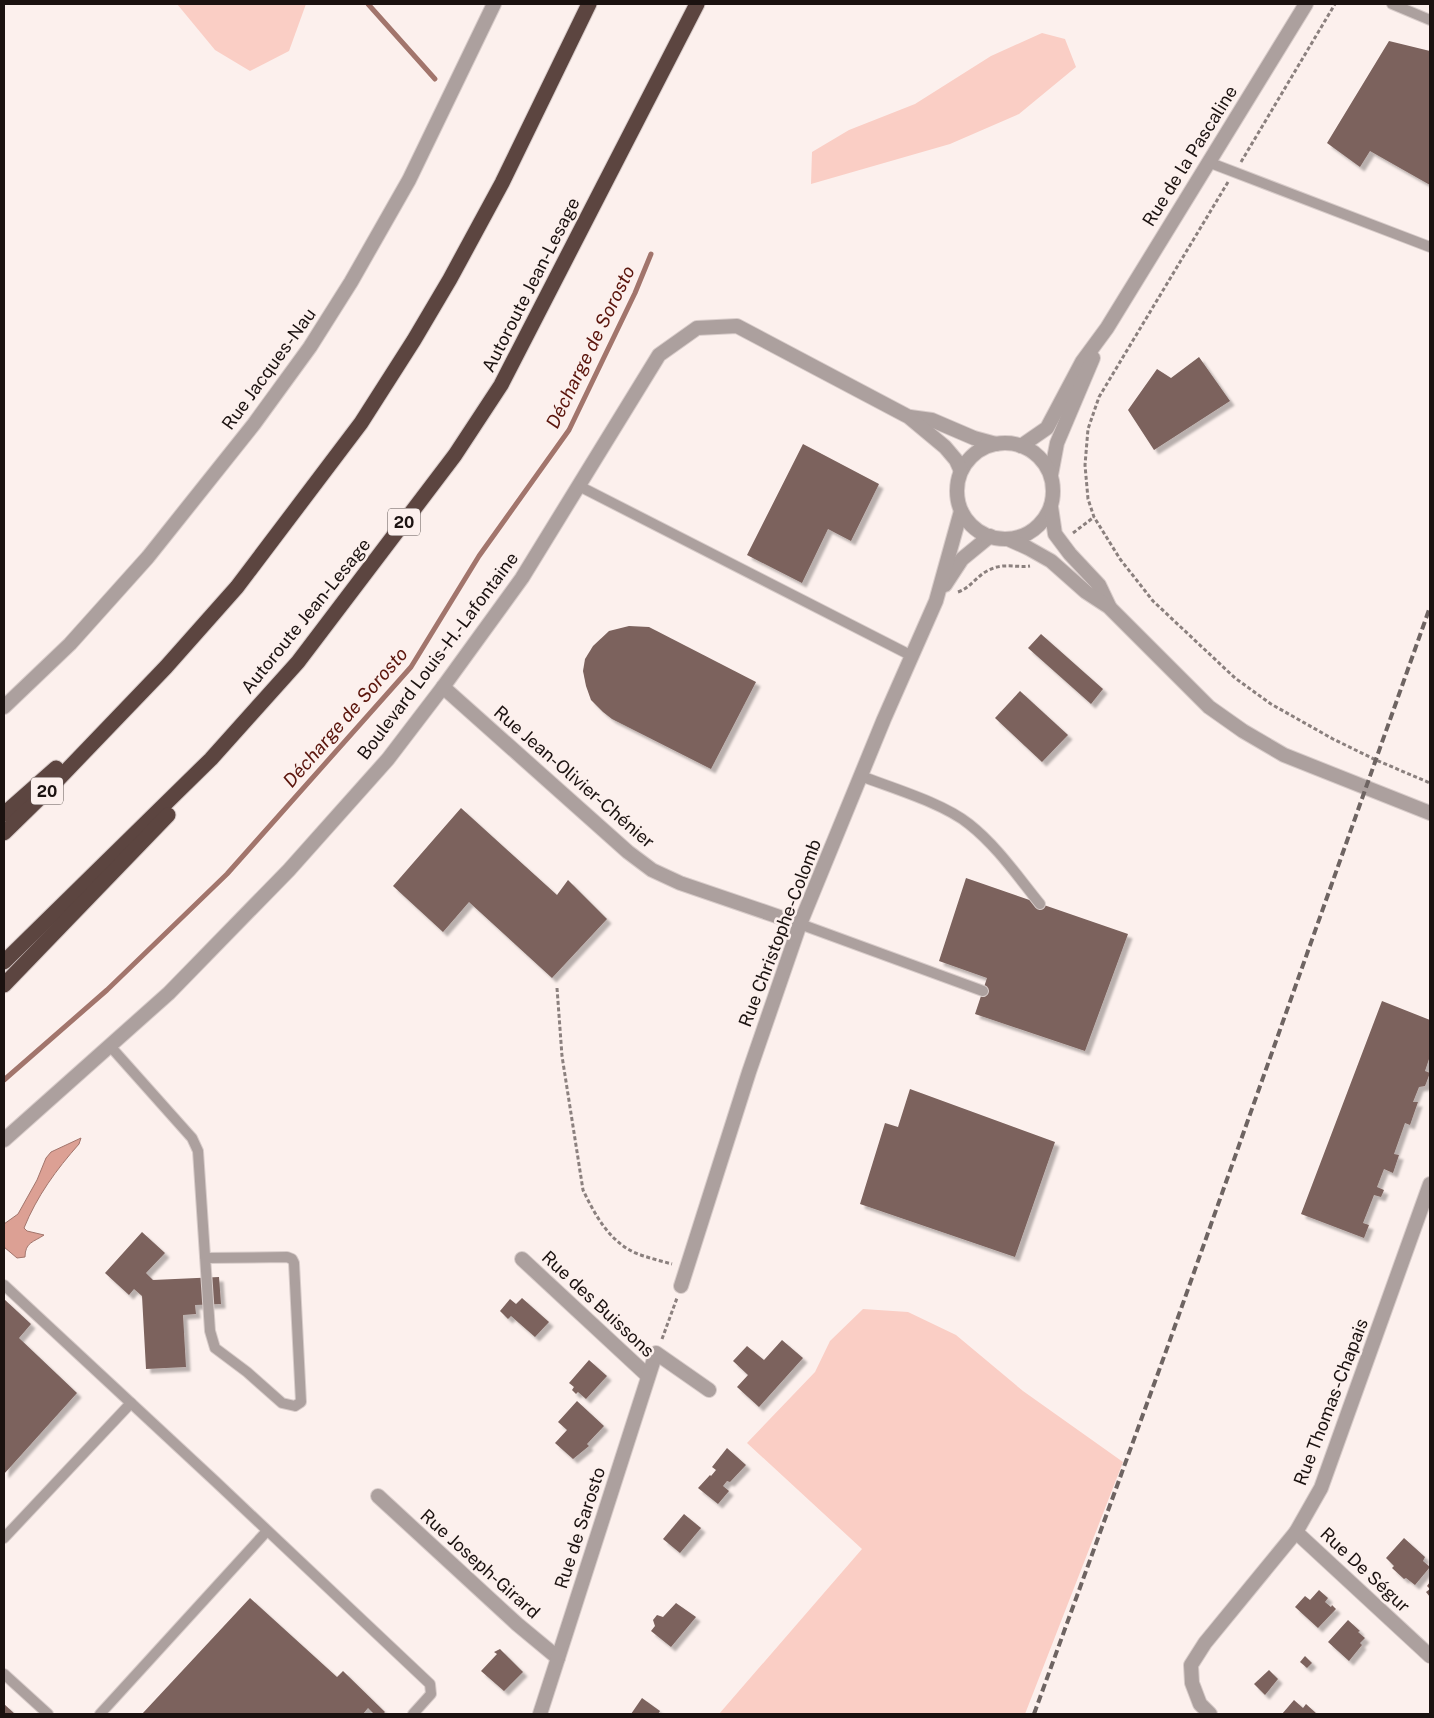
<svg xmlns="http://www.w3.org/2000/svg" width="1434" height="1718" font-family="'Public Sans',sans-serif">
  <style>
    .green { fill: #facec5 }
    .water { fill: #dca094; stroke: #a2756c }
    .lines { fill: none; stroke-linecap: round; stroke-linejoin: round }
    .stream { stroke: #a2756c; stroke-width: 5 }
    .building { fill: #7b625d; filter: url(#shadow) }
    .service-casing { stroke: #d8ccca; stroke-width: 12 }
    .minor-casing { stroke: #d8ccca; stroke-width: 16 }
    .tertiary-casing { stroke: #d8ccca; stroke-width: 16 }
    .motorway-casing { stroke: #d8ccca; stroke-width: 17 }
    .path { stroke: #8b807e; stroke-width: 3; stroke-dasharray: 4 2.5; stroke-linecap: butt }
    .service { stroke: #aca09e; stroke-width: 10 }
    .minor { stroke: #aca09e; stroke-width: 14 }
    .tertiary { stroke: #aca09e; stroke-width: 14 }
    .motorway { stroke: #5c4540; stroke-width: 15 }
    .rail { stroke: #6e6462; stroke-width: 4; stroke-dasharray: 8 4; stroke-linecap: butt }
    .labels { text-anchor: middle; stroke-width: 5; stroke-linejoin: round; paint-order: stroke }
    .shield { fill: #fcf0ed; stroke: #5e5552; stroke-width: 1 }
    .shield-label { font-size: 16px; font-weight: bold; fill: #1b1210 }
    .street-label { font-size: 18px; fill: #1b1210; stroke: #fcf0ed }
    .water-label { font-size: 19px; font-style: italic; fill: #5b150c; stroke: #fcf0ed }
  </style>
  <defs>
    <filter id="shadow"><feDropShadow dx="4.5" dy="4.5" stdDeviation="1" flood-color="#0004"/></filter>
  </defs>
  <rect width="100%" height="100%" fill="#fcf0ed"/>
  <g class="green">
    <polygon points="177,4 306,4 289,51 250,71 215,50"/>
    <polygon points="1042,33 1065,39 1076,67 1019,114 950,144 811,184 812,152 849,130 915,104 991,56"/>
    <polygon points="863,1309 908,1312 956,1335 1023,1391 1123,1462 1025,1714 719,1714 862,1549 747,1443 815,1372 830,1341"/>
  </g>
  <path class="water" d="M81 1138 79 1144C56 1170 37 1196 24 1228L27 1231 44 1235C34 1242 25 1242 25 1257L17 1258 4 1247V1224L18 1214 37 1180 46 1158 51 1152Z"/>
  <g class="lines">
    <g class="stream">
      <polyline points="368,4 435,79"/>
      <polyline points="4,1080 107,990 227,874 411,667 479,556 569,430 635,293 651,254"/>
    </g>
  </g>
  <g class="building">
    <polygon points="1389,41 1430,51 1430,185 1370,151 1360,167 1327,143"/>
    <polygon points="1199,357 1230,401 1154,450 1128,410 1157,369 1171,378"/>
    <polygon points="803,444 879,484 851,541 828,529 802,583 747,555"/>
    <polygon points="629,626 649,627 756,682 711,769 612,719 603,712 591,700 586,686 583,671 585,659 593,646 609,631"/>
    <polygon points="1041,634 1103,689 1091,704 1028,648"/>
    <polygon points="1020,691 1068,735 1042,762 995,718"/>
    <polygon points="461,808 557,895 568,880 607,919 552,978 469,902 443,932 393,886"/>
    <polygon points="966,878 1128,934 1085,1051 975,1014 987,978 939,961"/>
    <polygon points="1382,1001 1430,1020 1430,1056 1425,1071 1430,1073 1425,1086 1419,1087 1413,1102 1418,1102 1410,1125 1405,1123 1394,1154 1399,1155 1393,1173 1384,1169 1377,1187 1384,1190 1381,1197 1374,1195 1363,1223 1369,1225 1364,1238 1301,1214"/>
    <polygon points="910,1089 1055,1142 1015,1257 860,1204 885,1123 898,1127"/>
    <polygon points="142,1232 165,1253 146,1273 153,1280 219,1277 221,1304 195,1305 196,1314 183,1315 186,1367 146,1369 142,1296 134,1289 129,1295 105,1273"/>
    <polygon points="522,1298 549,1322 535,1337 511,1316 508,1319 500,1311 510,1299 516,1304"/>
    <polygon points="4,1299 31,1324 19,1338 77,1393 4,1474"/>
    <polygon points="782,1340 803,1358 759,1407 737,1387 748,1375 733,1361 747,1346 764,1360"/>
    <polygon points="589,1360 607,1376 586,1399 578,1392 576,1394 572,1390 574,1387 569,1383"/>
    <polygon points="577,1401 604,1426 587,1444 589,1446 573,1459 555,1443 567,1430 558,1422"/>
    <polygon points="727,1448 746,1465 730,1482 727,1481 723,1486 729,1491 718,1504 698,1488 710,1475 711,1476 716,1470 712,1467"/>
    <polygon points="684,1514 701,1528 680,1553 663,1539"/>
    <polygon points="1404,1538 1425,1557 1423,1561 1430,1567 1415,1585 1406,1578 1404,1579 1392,1568 1394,1566 1386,1558"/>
    <polygon points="1430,1582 1430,1597 1426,1592 1430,1589 1427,1586"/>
    <polygon points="1319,1590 1328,1598 1325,1602 1331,1607 1332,1605 1336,1609 1318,1628 1295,1607 1305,1596 1310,1600"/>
    <polygon points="250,1598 337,1677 343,1671 385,1712 383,1714 374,1714 368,1708 363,1714 142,1714"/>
    <polygon points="676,1603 696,1617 671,1647 651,1631 655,1626 653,1620 657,1615 663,1617"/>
    <polygon points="1348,1620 1360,1631 1358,1632 1365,1638 1360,1643 1362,1645 1349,1661 1328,1642"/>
    <polygon points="500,1649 523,1672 504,1691 481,1671 497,1654 494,1652"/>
    <polygon points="1305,1656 1312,1663 1307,1668 1300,1662"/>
    <polygon points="1269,1670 1278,1679 1265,1695 1254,1684"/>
    <polygon points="642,1698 660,1711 658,1714 631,1714"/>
    <polygon points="1294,1700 1303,1708 1306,1704 1317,1714 1282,1714"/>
    <polygon points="4,1704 15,1714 4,1714"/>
  </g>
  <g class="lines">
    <defs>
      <g id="service">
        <polyline points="1392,4 1430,20"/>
        <polyline points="1208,162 1430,247"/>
        <polyline points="579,486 912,656"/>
        <path d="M861 776C892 788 943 803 969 824 997 846 1018 877 1040 904"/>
        <polyline points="800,924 983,991"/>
        <polyline points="110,1046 192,1138 198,1151 210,1331 215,1348 247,1372 282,1403 295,1406 301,1402 294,1263 292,1259 287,1257 205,1258"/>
        <polyline points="4,1285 216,1482 430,1684 431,1694 413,1714"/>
        <polyline points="4,1538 131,1403"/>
        <polyline points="4,1674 48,1714"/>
        <polyline points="100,1714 267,1531"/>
      </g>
      <g id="minor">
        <polyline points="1021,446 1047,428 1082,362 1107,328 1306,4"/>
        <polyline points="1051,475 1057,443 1093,358"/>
        <polyline points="945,585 962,559 990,536"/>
        <polyline points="443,687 628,852 652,870 680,883 800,924"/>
        <polyline points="4,707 70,644 148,557 254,424 310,347 351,282 409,180 494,4"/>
        <polyline points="522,1259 648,1376"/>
        <polyline points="681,1286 749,1072 800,924 884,719 936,601 961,511"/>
        <polyline points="378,1496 517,1624 558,1658"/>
        <polyline points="1296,1532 1430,1656"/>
        <polyline points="540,1714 656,1353 709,1390"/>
        <polyline points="1210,1714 1200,1704 1192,1683 1191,1665 1205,1643 1296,1532 1321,1488 1430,1184"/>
      </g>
      <g id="tertiary">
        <polyline points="910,417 932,420 974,438 996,444"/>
        <circle cx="1005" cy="491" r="48"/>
        <polyline points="1051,507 1055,534 1070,554 1099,585 1109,606"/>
        <polyline points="1008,539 1028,548 1051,561 1086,592 1109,607 1209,707 1243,731 1284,755 1430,813"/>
        <polyline points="4,1140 169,993 289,870 388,759 443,687 522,578 659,355 697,328 737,326 909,417 945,447 956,460 961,471"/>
      </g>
      <g id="motorway">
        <polyline points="4,814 56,768"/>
        <polyline points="4,833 46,792 166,667 237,587 361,423 414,340 450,279 502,183 589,4"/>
        <polyline points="4,962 211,759 298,662 455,455 501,385 697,4"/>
        <polyline points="4,985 168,815"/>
      </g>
    </defs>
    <use href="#service" class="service-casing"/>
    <use href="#minor" class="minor-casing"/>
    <use href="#tertiary" class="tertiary-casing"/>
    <use href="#motorway" class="motorway-casing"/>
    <g class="path">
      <polyline points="1241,162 1335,4"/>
      <polyline points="1228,182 1099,397 1088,429 1085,465 1088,499 1094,517 1120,559 1153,601 1235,678 1271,704 1333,739 1376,760 1430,783"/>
      <polyline points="1073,533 1094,517"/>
      <path d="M958 592C970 588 976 577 987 571 1003 562 1015 568 1030 566"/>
      <path d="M557 988 562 1056 583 1190C595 1215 610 1243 638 1254 649 1258 661 1261 672 1264"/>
      <polyline points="662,1339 677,1298"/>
    </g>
    <use href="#service" class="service"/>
    <use href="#minor" class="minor"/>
    <use href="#tertiary" class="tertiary"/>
    <use href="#motorway" class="motorway"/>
    <polyline class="rail" points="1034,1714 1165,1354 1430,607"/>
  </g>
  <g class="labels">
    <g class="shield">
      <rect x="388" y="508.5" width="32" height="27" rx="4"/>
      <rect x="31" y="777.5" width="32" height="27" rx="4"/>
    </g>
    <g class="shield-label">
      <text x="404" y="528">20</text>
      <text x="47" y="797">20</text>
    </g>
    <g class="street-label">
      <text transform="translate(1190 156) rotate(-58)" y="6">Rue de la Pascaline</text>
      <text transform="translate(531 285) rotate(-63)" y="6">Autoroute Jean-Lesage</text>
      <text transform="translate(269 369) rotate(-54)" y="6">Rue Jacques-Nau</text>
      <text transform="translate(306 616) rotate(-51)" y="6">Autoroute Jean-Lesage</text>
      <text transform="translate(438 656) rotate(-53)" y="6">Boulevard Louis-H.-Lafontaine</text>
      <text transform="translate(574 777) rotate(41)" y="6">Rue Jean-Olivier-Chénier</text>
      <text transform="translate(780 933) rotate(-69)" y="6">Rue Christophe-Colomb</text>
      <text transform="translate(598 1304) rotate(43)" y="6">Rue des Buissons</text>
      <text transform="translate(1331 1402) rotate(-69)" y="6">Rue Thomas-Chapais</text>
      <text transform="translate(580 1528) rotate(-72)" y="6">Rue de Sarosto</text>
      <text transform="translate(480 1564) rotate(42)" y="6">Rue Joseph-Girard</text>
      <text transform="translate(1365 1570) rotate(43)" y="6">Rue De Ségur</text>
    </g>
    <g class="water-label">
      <text transform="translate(590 347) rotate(-64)" y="7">Décharge de Sorosto</text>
      <text transform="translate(345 717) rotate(-49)" y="7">Décharge de Sorosto</text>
    </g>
  </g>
  <rect width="1434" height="1718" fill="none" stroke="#1b1210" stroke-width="10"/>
</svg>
